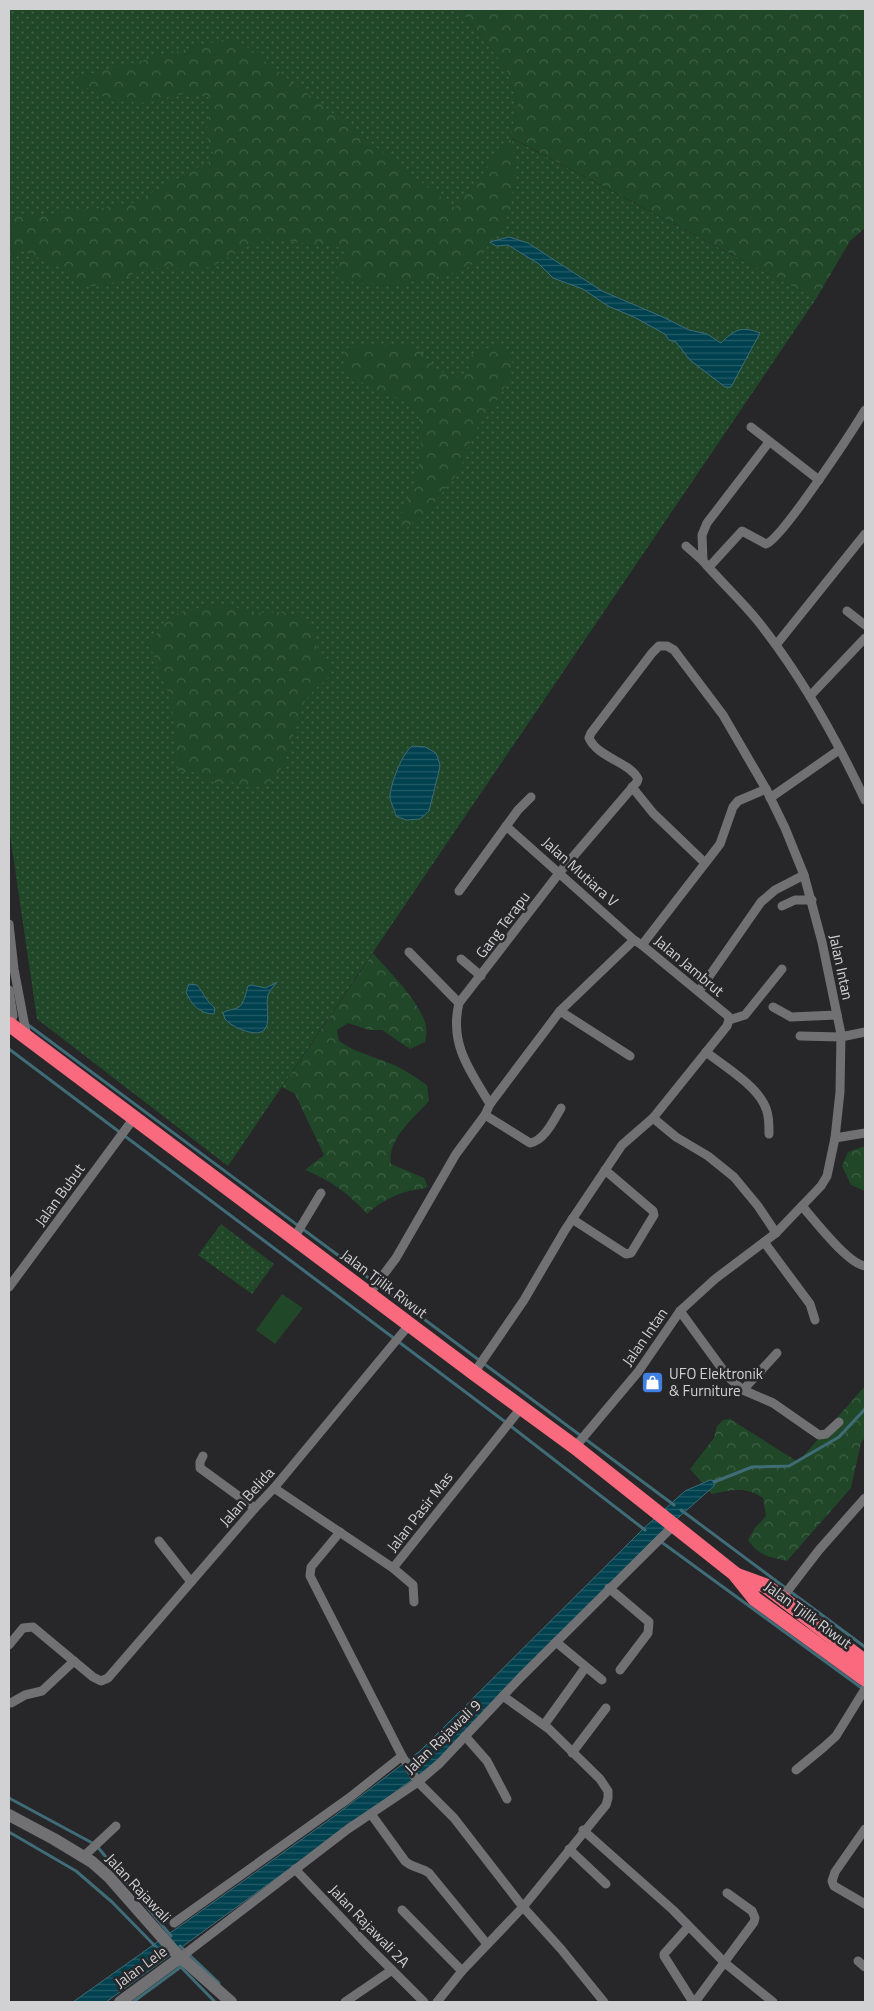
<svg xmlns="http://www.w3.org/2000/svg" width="874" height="2011" font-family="'Titillium Web',sans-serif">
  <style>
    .green { fill: url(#green-dots) }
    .forest { fill: url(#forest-crowns) }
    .pitch { fill: #204728 }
    .water { fill: url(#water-rules); stroke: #3f6c77 }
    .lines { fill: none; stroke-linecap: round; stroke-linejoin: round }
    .stream { stroke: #3f6c77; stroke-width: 3 }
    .street { stroke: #717174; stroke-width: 9 }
    .secondary { stroke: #717174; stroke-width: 12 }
    .highway { stroke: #fa6a7f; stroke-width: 15 }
    .labels { text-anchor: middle; stroke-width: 5; stroke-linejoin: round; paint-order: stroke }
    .street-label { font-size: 15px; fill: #d1d1d3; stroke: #272629 }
    .poi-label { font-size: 15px; fill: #d1d1d3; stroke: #272629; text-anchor: start }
  </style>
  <defs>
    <pattern id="green-dots" width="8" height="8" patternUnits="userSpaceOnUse" patternTransform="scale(1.25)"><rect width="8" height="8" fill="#204728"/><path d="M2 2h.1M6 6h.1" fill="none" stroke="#3f6046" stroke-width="1.8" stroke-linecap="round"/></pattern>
    <pattern id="forest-crowns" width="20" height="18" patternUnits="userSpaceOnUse" patternTransform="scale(1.25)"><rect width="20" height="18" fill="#204728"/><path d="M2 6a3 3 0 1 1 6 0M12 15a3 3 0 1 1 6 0" fill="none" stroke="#3f6046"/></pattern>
    <pattern id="water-rules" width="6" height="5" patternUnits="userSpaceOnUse" patternTransform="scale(1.25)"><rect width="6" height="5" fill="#00414f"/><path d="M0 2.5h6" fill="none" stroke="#245b67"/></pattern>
  </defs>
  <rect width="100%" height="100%" fill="#272629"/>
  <g class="green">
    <polygon points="9,9 459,9 506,68 518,105 511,138 816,299 228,1166 37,1019 9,828"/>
    <polygon points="221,1224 274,1264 252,1294 198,1255"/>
  </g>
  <g class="forest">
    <polygon points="459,9 865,9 865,228 850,241 816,299 512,138 515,173 511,207 504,225 476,262 462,271 402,284 359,283 336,277 338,263 351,249 263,238 211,267 191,270 164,267 137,272 112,283 87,287 59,267 22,251 9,256 9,218 129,205 215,158 206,135 212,98 187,93 142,103 110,100 70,79 234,37 455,208 511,138 518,105 506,68"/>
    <path d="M394 344 418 349 435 368 449 376 460 377 472 370 469 356 497 344 506 347 513 364 508 380 498 399 473 434 460 470 430 508 401 533C396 515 411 496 416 479 421 459 427 425 413 407 405 398 389 397 378 392 365 385 354 377 343 368L345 348Z"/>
    <path d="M226 604 254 613 279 612 298 615 314 628 316 645 326 658 331 675C323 683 309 693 304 703 291 728 289 794 246 787 240 786 233 782 227 780L219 785 193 772H178L171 697 160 676 150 645C174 604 185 612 226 604Z"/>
    <path d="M373 953C388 970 422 1004 426 1026 427 1031 426 1038 425 1042L410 1049 382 1030H369L348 1023 337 1030 339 1041C357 1053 370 1055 389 1063 403 1068 415 1077 427 1085L429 1101C414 1118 387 1139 391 1164L424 1178 428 1187C421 1190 416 1189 409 1191 393 1195 379 1203 367 1214 351 1195 328 1179 305 1170L324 1155 295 1094 282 1087Z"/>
    <polygon points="865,1146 865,1191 851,1185 842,1166 848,1152"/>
    <path d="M865 1386V1437L861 1443 851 1488 787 1561C769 1557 759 1556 748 1540L755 1528 766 1516 763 1498C745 1486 732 1490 712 1494L690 1469 714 1438 717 1426 723 1420 730 1419 798 1462Z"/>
  </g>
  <polygon class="pitch" points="282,1294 303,1308 275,1344 256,1330"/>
  <g class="water">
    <path d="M509 237 528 243 602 291 663 317 689 330 707 334 721 343C735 329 742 326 760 333L731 387H725L690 360 676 342 669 340 665 334 634 317 608 306 583 289 553 278 539 264 508 245 496 246 490 242Z"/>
    <path d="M413 746 425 747 436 753 440 765 439 771 429 811 420 819 406 820 396 816C395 810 390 802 390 797 390 785 403 750 413 746Z"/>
    <path d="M277 982C274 986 270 990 268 995 264 1010 277 1038 249 1032 241 1030 230 1025 225 1019L223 1013C228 1009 235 1010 239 1007 244 1004 246 992 248 986L251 985 266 988Z"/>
    <path d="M189 984 197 985C204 994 207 1002 215 1008L214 1014C200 1014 191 1004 186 992Z"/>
    <polygon points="710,1480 716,1481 714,1486 654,1539 435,1763 106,2002 73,2002 329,1820 420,1751 643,1529 685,1491"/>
  </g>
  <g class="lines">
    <g class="stream">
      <polyline points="27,1024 674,1505"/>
      <polyline points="9,1049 508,1424 645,1530"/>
      <polyline points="714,1482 752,1467 789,1466 839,1437 865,1409"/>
      <polyline points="681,1510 865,1647"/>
      <polyline points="660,1541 863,1689"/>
      <polyline points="9,1798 96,1845 171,1936"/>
      <polyline points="9,1832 76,1871 112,1902 156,1947"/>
      <polyline points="180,1946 219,1983"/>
      <polyline points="177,1963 215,2002"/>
      <polyline points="133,2002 182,1966"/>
    </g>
    <g class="street">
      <polyline points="751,427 819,480"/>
      <path d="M769 442 707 523 702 535 703 561C720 581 740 599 757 620 800 674 836 738 865 800"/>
      <polyline points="686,546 703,561"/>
      <path d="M709 567 742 531 766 544C781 540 853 430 865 410"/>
      <polyline points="847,611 865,625"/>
      <polyline points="776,645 865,534"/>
      <polyline points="810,696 865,638"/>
      <polyline points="632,787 653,813 705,863"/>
      <polyline points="770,798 839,750"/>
      <polyline points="506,826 634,940"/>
      <polyline points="459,891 518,810 531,797"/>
      <polyline points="782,906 795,900 812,900"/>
      <polyline points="9,924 14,969 27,1037"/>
      <polyline points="642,945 720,844 733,807 738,801 766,789"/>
      <polyline points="409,952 459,1003"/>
      <polyline points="461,959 481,976"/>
      <polyline points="9,990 13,1016 9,1024"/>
      <polyline points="699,991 761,902 775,890 804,875"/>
      <polyline points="773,1007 791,1017 837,1015"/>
      <polyline points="560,1011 630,1056"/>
      <polyline points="729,1020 745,1015 782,969"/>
      <polyline points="800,1036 841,1037 865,1032"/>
      <path d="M706 1052C724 1066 754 1084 764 1104 769 1113 769 1124 769 1134"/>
      <path d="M490 1104C470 1071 449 1044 459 1003L560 872 637 782 638 779C630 762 598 758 589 738L591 733 652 653 659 646H667L674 650 723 715 766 789 785 828 804 875 822 942 841 1034 840 1092 835 1138 827 1176 821 1186 776 1233 715 1279 680 1311 638 1372 575 1447"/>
      <path d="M485 1115 530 1143C544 1141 554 1120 561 1108"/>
      <polyline points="653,1118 676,1137 708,1156 734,1177 758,1206 776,1233"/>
      <polyline points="835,1138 865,1133"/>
      <path d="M802 1206C815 1221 848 1264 865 1266"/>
      <polyline points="572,1219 626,1254 631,1253 654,1215 653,1211 605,1170"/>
      <polyline points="294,1238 321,1193"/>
      <polyline points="764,1242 810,1304 815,1320"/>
      <polyline points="9,1287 134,1118"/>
      <polyline points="369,1294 396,1258 456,1154 485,1115 490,1104 560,1011 634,940 642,945 728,1016 729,1020 727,1026 653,1118 622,1145 565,1230 524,1300 474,1373"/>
      <polyline points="680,1311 728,1377 737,1385 743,1390 773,1403 819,1435 826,1434 839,1422"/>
      <polyline points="743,1390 777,1353"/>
      <polyline points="203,1456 200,1462 200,1468 255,1508"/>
      <polyline points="274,1488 393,1568 521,1408"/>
      <polyline points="340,1532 311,1567 310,1576 402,1756 418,1782 454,1818 523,1907 561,1949 604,2002"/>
      <polyline points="159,1541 191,1582"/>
      <polyline points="393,1568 413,1585 414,1602"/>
      <polyline points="609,1588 649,1622 648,1633 620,1670"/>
      <polyline points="782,1598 819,1550 865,1498"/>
      <polyline points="556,1642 602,1680"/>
      <polyline points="9,1645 23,1628 33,1627 93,1677 101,1681 108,1678 255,1508 274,1488 409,1325"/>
      <polyline points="11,1703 25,1695 42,1691 74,1661"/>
      <polyline points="544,1725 585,1668"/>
      <polyline points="465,1736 487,1761 507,1799"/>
      <polyline points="572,1753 606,1708"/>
      <polyline points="796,1770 824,1747 836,1736 865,1689"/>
      <path d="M371 1814 405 1861C412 1868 421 1867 429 1873L487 1944"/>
      <polyline points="865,1829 835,1872 832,1881 834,1886 865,1904"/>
      <polyline points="583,1830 673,1910 725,1963 773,2002"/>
      <polyline points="569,1849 606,1884"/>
      <polyline points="84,1856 116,1826"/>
      <polyline points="295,1869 366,1944 424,2002"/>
      <polyline points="402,1910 462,1971"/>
      <polyline points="174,1923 349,1798 402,1756"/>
      <polyline points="688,1927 664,1954 664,1956 693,2002"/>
      <polyline points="181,1957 348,1829 418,1782 440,1763 521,1677 674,1525"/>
      <polyline points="858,1961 865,1967"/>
      <polyline points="345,2002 392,1970"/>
      <polyline points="437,2002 462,1971 523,1907 606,1805 608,1798 608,1791 600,1779 549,1729 503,1696"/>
      <polyline points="695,2002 754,1922 755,1918 752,1911 727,1893"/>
    </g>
    <g class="secondary">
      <polyline points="9,1815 54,1839 92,1862 109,1877 175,1952 231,2002"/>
      <polyline points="120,2002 181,1957"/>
    </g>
    <g class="highway">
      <polyline points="9,1024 474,1373 575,1447 735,1574 755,1599 865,1679"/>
      <polyline points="736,1575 766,1586 865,1662"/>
    </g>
  </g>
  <defs>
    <symbol id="shop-square" viewBox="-11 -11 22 22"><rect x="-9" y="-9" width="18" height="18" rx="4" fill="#3f7fe0" stroke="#272629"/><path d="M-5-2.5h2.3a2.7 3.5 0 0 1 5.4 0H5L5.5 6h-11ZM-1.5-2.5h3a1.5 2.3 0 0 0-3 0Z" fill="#fff"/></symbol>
  </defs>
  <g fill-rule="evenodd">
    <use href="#shop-square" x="640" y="1370" width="25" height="25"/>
  </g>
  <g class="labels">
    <g class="street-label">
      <text transform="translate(580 872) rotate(42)" y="5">Jalan Mutiara V</text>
      <text transform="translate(503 925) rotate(-53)" y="5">Gang Terapu</text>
      <text transform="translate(689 966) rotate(40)" y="5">Jalan Jambrut</text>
      <text transform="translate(841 967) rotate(78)" y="5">Jalan Intan</text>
      <text transform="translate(60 1195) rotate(-54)" y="5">Jalan Bubut</text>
      <text transform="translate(384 1284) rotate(37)" y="5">Jalan Tjilik Riwut</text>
      <text transform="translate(645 1337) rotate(-55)" y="5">Jalan Intan</text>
      <text transform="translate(247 1497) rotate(-48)" y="5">Jalan Belida</text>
      <text transform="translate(420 1512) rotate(-52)" y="5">Jalan Pasir Mas</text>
      <text transform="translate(808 1615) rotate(36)" y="5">Jalan Tjilik Riwut</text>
      <text transform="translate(443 1737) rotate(-44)" y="5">Jalan Rajawali 9</text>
      <text transform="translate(138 1888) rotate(47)" y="5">Jalan Rajawali</text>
      <text transform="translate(369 1926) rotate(46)" y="5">Jalan Rajawali 2A</text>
      <text transform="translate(141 1967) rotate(-36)" y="5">Jalan Lele</text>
    </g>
    <g class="poi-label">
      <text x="669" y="1379">UFO Elektronik<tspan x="669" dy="17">&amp; Furniture</tspan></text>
    </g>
  </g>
  <rect width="874" height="2011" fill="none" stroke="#d1d1d3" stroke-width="20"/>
</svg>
